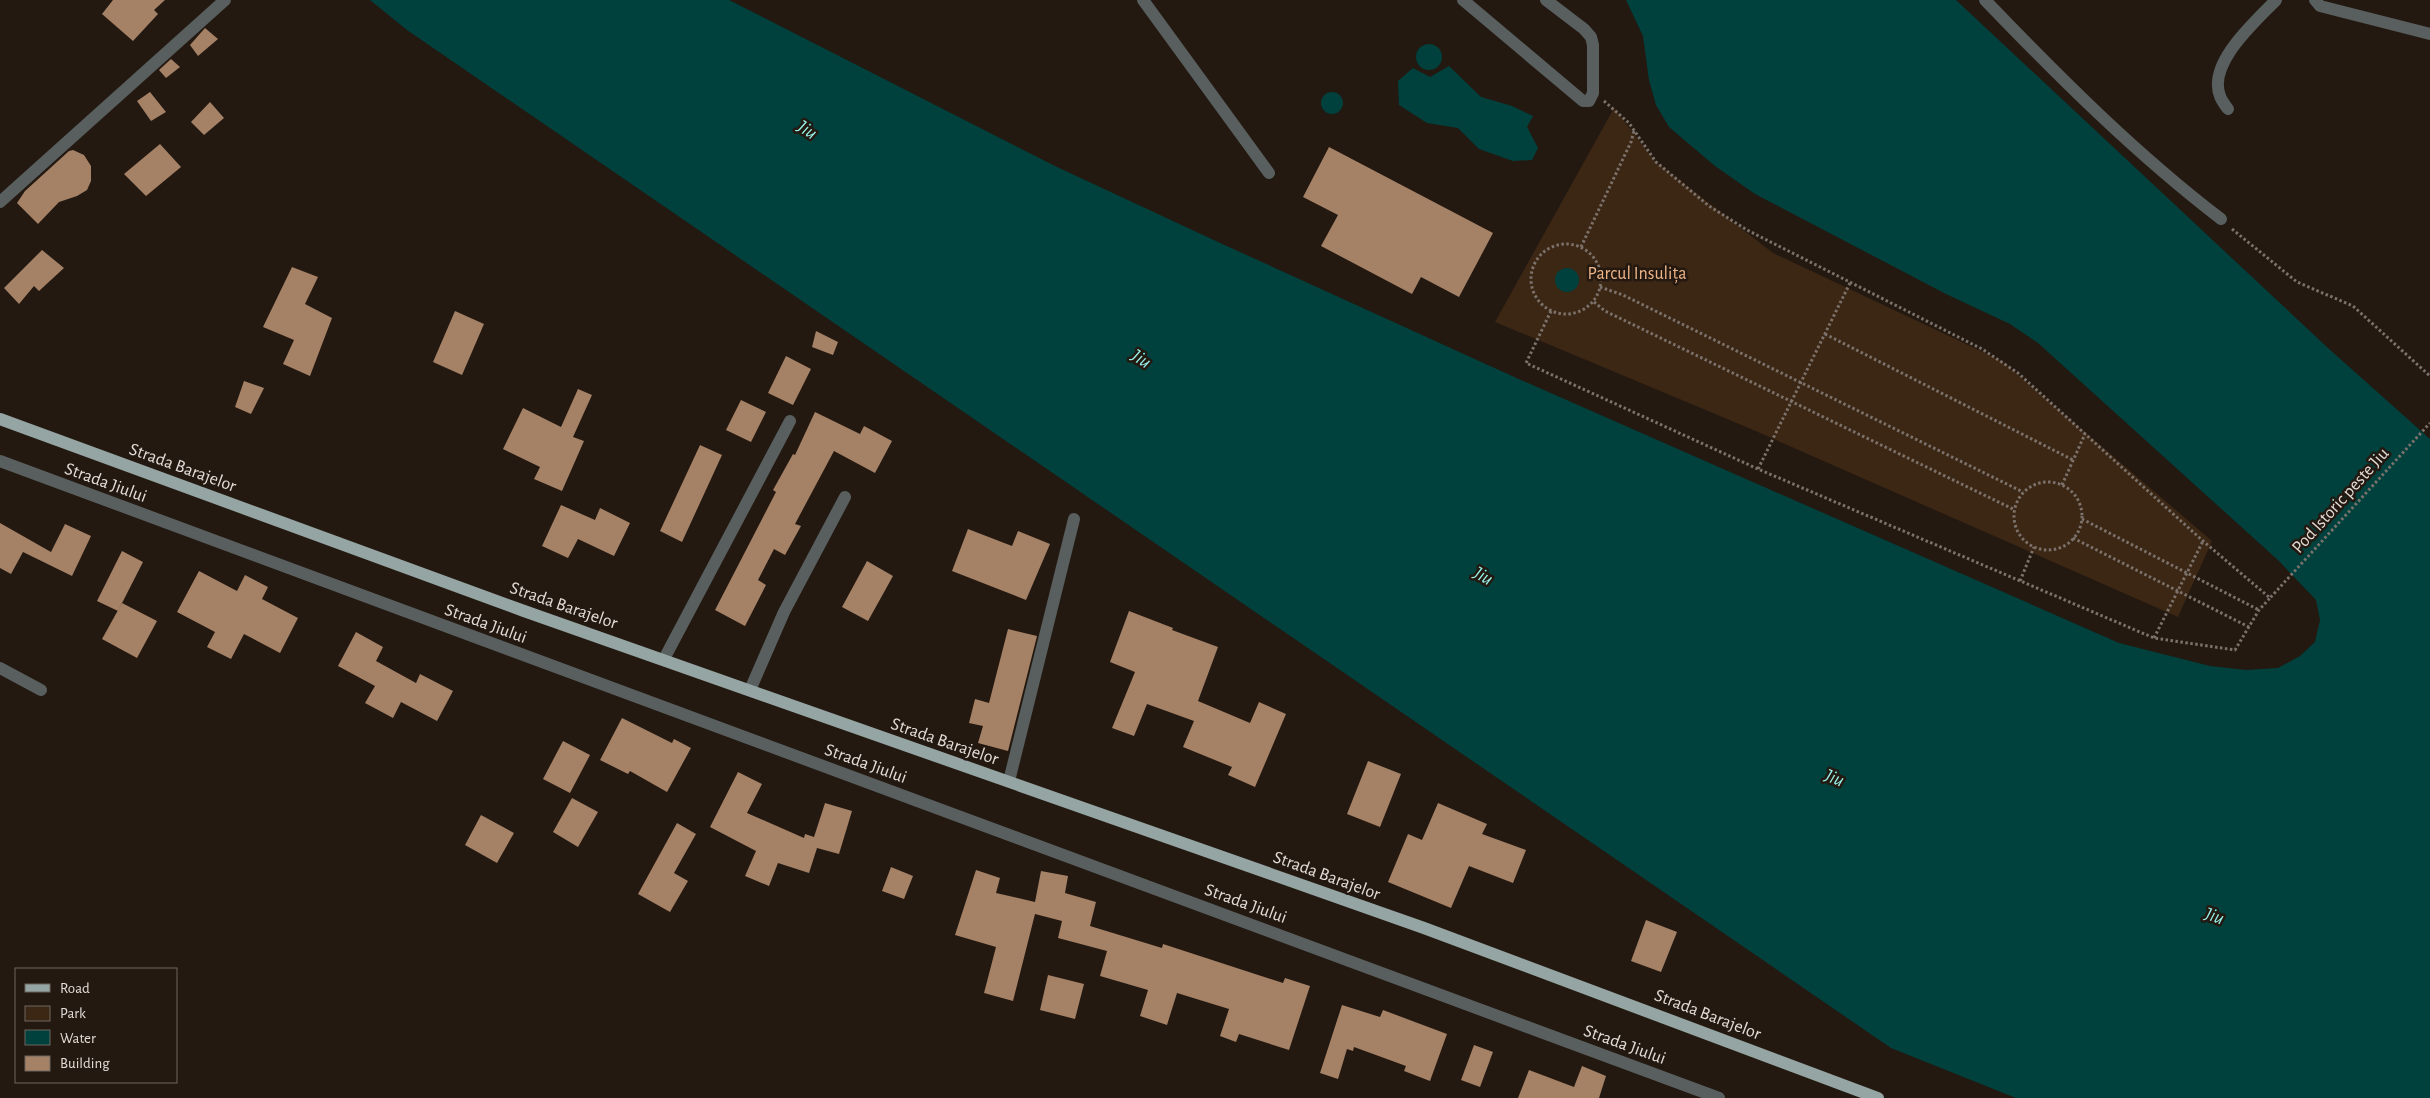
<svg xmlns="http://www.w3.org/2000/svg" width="2430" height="1098" font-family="'Alegreya Sans',sans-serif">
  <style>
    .green { fill: #3c2614 }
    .water { fill: #00413d }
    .building { fill: #a58166 }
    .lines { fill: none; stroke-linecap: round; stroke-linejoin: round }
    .path { stroke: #7b726b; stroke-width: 3; stroke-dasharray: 2.5 2.5; stroke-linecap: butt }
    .minor { stroke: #585f5e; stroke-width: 12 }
    .major { stroke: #95a5a3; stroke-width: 12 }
    .labels { text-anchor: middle; stroke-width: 5; stroke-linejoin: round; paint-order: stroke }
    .park-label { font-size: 18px; fill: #eeb488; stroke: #231911 }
    .street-label { font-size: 18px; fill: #e2dbd6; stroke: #231911 }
    .water-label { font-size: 19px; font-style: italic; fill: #97f3ea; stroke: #231911 }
  </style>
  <rect width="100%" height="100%" fill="#231911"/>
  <polygon class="green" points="1614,108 1656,162 1773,253 2002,361 2212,541 2178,617 1751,429 1495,322"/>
  <g class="water">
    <polygon points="370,0 729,0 1057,167 1218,242 1512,376 2119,643 2210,666 2246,670 2278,668 2300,656 2315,642 2320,620 2316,600 2279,561 2038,343 2010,324 1946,294 1755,194 1715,166 1669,127 1656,105 1649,80 1643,36 1626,0 1956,0 2328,348 2430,439 2430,1098 2016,1098 1891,1048 407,30"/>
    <circle cx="1429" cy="57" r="13"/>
    <polygon points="1449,66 1481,97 1512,106 1533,116 1527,127 1538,148 1532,160 1513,161 1479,149 1458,128 1427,123 1399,105 1398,81 1413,68 1430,77"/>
    <circle cx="1332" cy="103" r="11"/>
    <circle cx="1567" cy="280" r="12"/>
  </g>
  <g class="building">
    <polygon points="113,0 165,0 154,10 158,14 133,41 102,14"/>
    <polygon points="205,28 218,39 198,56 190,45"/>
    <polygon points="171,59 180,67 166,78 159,70"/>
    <polygon points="150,92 166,112 151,121 137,101"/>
    <polygon points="210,102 224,118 204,135 191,122"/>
    <polygon points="160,144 181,167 146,196 124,174"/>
    <polygon points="1329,147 1493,233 1459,297 1421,277 1412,294 1321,246 1338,215 1303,197"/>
    <polygon points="73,150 84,155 91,166 91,181 87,190 77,196 59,202 38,224 17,203 25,191 69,151"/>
    <polygon points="42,250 64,268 39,291 34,286 19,304 4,288"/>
    <polygon points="292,267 318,277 305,304 332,318 310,376 283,364 294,340 263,327"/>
    <polygon points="455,311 484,324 462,375 433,362"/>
    <polygon points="816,331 838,342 833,355 812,347"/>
    <polygon points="786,356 811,369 793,405 768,393"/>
    <polygon points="244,381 264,388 251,414 235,407"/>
    <polygon points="578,389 592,395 573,437 584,441 562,491 534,479 540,467 503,449 523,408 561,427"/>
    <polygon points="741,400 766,412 751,442 726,430"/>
    <polygon points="815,412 860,434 864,426 892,441 875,473 834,451 795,524 801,526 785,555 774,549 758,580 766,585 745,626 715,610 776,492 773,490 793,454 795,455"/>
    <polygon points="700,445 722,455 682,542 660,531"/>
    <polygon points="561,505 595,520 600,508 630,523 614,556 578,539 568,558 542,546"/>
    <polygon points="0,523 51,552 65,524 91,536 72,576 23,552 11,574 0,568"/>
    <polygon points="968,529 1012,546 1018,531 1050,544 1026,600 952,571"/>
    <polygon points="122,551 143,562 118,611 97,601"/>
    <polygon points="867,561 893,576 868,621 842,607"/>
    <polygon points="199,571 237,591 245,575 268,587 262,599 298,618 280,653 244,634 231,659 207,647 215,632 177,612"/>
    <polygon points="122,603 157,621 137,658 102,639"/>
    <polygon points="1129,611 1173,628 1172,630 1218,647 1198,701 1250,723 1259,702 1286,714 1255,787 1228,775 1232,767 1183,747 1194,721 1147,704 1134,736 1112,728 1135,672 1110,662"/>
    <polygon points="1008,629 1037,636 1008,751 978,743 983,726 969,723 975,699 989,703"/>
    <polygon points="356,632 383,647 376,661 416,683 420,674 453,691 437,721 401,702 393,718 365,703 375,686 338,666"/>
    <polygon points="622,718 672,743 674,739 691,748 667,792 630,771 628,774 600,760"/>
    <polygon points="563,741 590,755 570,793 543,779"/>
    <polygon points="1368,761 1401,774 1380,827 1347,814"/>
    <polygon points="738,772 762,784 747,813 804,838 805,834 814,837 825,803 852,811 839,854 817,848 809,873 778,863 769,886 745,876 756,851 710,827"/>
    <polygon points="572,798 598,812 578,847 553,832"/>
    <polygon points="1438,803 1487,824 1482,834 1526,850 1513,883 1469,866 1451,908 1388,882 1408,834 1422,840"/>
    <polygon points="481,815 514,833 497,863 465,845"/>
    <polygon points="677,823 696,834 674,873 688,881 670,912 638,894"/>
    <polygon points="891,867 913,876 904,899 882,891"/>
    <polygon points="976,870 1000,878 996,893 1035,902 1041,871 1068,876 1065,893 1096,902 1090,926 1162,948 1163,944 1283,983 1285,978 1310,986 1289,1050 1239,1034 1236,1042 1220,1036 1229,1009 1177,993 1167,1025 1140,1016 1148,990 1100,976 1107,951 1058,938 1062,921 1035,914 1013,1001 984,993 996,947 955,935"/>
    <polygon points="1646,920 1677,932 1661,972 1631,961"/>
    <polygon points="1048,975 1084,984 1075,1019 1040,1010"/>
    <polygon points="1342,1005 1380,1017 1383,1010 1447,1034 1430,1081 1404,1071 1406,1066 1354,1047 1353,1051 1347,1049 1338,1079 1320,1073"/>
    <polygon points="1474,1045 1493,1052 1480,1087 1461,1080"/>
    <polygon points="1582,1066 1606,1076 1599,1098 1518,1098 1529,1070 1574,1087"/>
  </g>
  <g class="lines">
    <g class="path">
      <polyline points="1604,101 1629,123 1656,162 1709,206 1747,230 1982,349 2018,373 2203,541 2270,598 2430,423"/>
      <polyline points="2232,229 2297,282 2353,306 2430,376"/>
      <circle cx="1566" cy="279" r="35"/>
      <polyline points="1581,247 1631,142 1634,131"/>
      <polyline points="1600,287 1623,295 2023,492"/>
      <polyline points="1594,302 1605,311 2015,510"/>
      <polyline points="1551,311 1526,363 1758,469 2154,638 2235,650 2259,610 2270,598"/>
      <polyline points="1825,334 2073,460"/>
      <polyline points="1758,469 1850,283"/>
      <circle cx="2048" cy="516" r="34"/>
      <polyline points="2062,485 2085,434"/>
      <polyline points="2082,519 2259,610"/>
      <polyline points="2073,538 2249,627"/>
      <polyline points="2020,581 2034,547"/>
      <polyline points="2154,638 2203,541"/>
    </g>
    <g class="minor">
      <polyline points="1143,0 1269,173"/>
      <polyline points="1463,0 1583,101 1589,101 1593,93 1593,45 1591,37 1584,29 1546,0"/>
      <path d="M1985 0C2059 77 2136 154 2221 219"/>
      <polyline points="2315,0 2320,6 2430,34"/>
      <path d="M2228 109C2225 105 2221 100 2220 96 2207 63 2256 21 2276 0"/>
      <polyline points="0,202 225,0"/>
      <polyline points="0,461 1719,1098"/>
      <polyline points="664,659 790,421"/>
      <polyline points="0,668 41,690"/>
      <polyline points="750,690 784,612 845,497"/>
      <polyline points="1009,781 1074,519"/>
    </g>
    <polyline class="major" points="0,419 524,611 1424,928 1878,1098"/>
  </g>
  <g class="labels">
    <g class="park-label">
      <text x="1637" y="279">Parcul Insulița</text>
    </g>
    <g class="street-label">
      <text transform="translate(183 467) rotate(20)" y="6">Strada Barajelor</text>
      <text transform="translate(106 482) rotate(20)" y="6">Strada Jiului</text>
      <text transform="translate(2340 500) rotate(-48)" y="6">Pod Istoric peste Jiu</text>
      <text transform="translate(564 605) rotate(19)" y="6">Strada Barajelor</text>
      <text transform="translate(486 623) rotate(20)" y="6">Strada Jiului</text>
      <text transform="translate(945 741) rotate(19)" y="6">Strada Barajelor</text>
      <text transform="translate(866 763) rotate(20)" y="6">Strada Jiului</text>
      <text transform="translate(1327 875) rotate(20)" y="6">Strada Barajelor</text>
      <text transform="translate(1246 903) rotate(20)" y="6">Strada Jiului</text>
      <text transform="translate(1708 1014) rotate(21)" y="6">Strada Barajelor</text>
      <text transform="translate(1625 1044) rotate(20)" y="6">Strada Jiului</text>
    </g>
    <g class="water-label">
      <text transform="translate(808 129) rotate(34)" y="7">Jiu</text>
      <text transform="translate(1142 358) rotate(34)" y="7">Jiu</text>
      <text transform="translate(1484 575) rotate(30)" y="7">Jiu</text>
      <text transform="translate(1835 777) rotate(23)" y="7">Jiu</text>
      <text transform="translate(2215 915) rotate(20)" y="7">Jiu</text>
    </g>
  </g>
  <rect x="15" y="968" width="162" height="115" fill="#231911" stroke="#6f6760"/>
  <rect x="25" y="984" width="25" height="8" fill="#95a5a3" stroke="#6f6760"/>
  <text x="60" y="993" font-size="15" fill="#e2dbd6">Road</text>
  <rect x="25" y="1006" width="25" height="15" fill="#3c2614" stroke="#6f6760"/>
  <text x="60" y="1018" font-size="15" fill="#e2dbd6">Park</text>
  <rect x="25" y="1030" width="25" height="15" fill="#00413d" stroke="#6f6760"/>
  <text x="60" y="1043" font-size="15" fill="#e2dbd6">Water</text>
  <rect x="25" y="1056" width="25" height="15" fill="#a58166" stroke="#6f6760"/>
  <text x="60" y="1068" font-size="15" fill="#e2dbd6">Building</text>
</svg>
